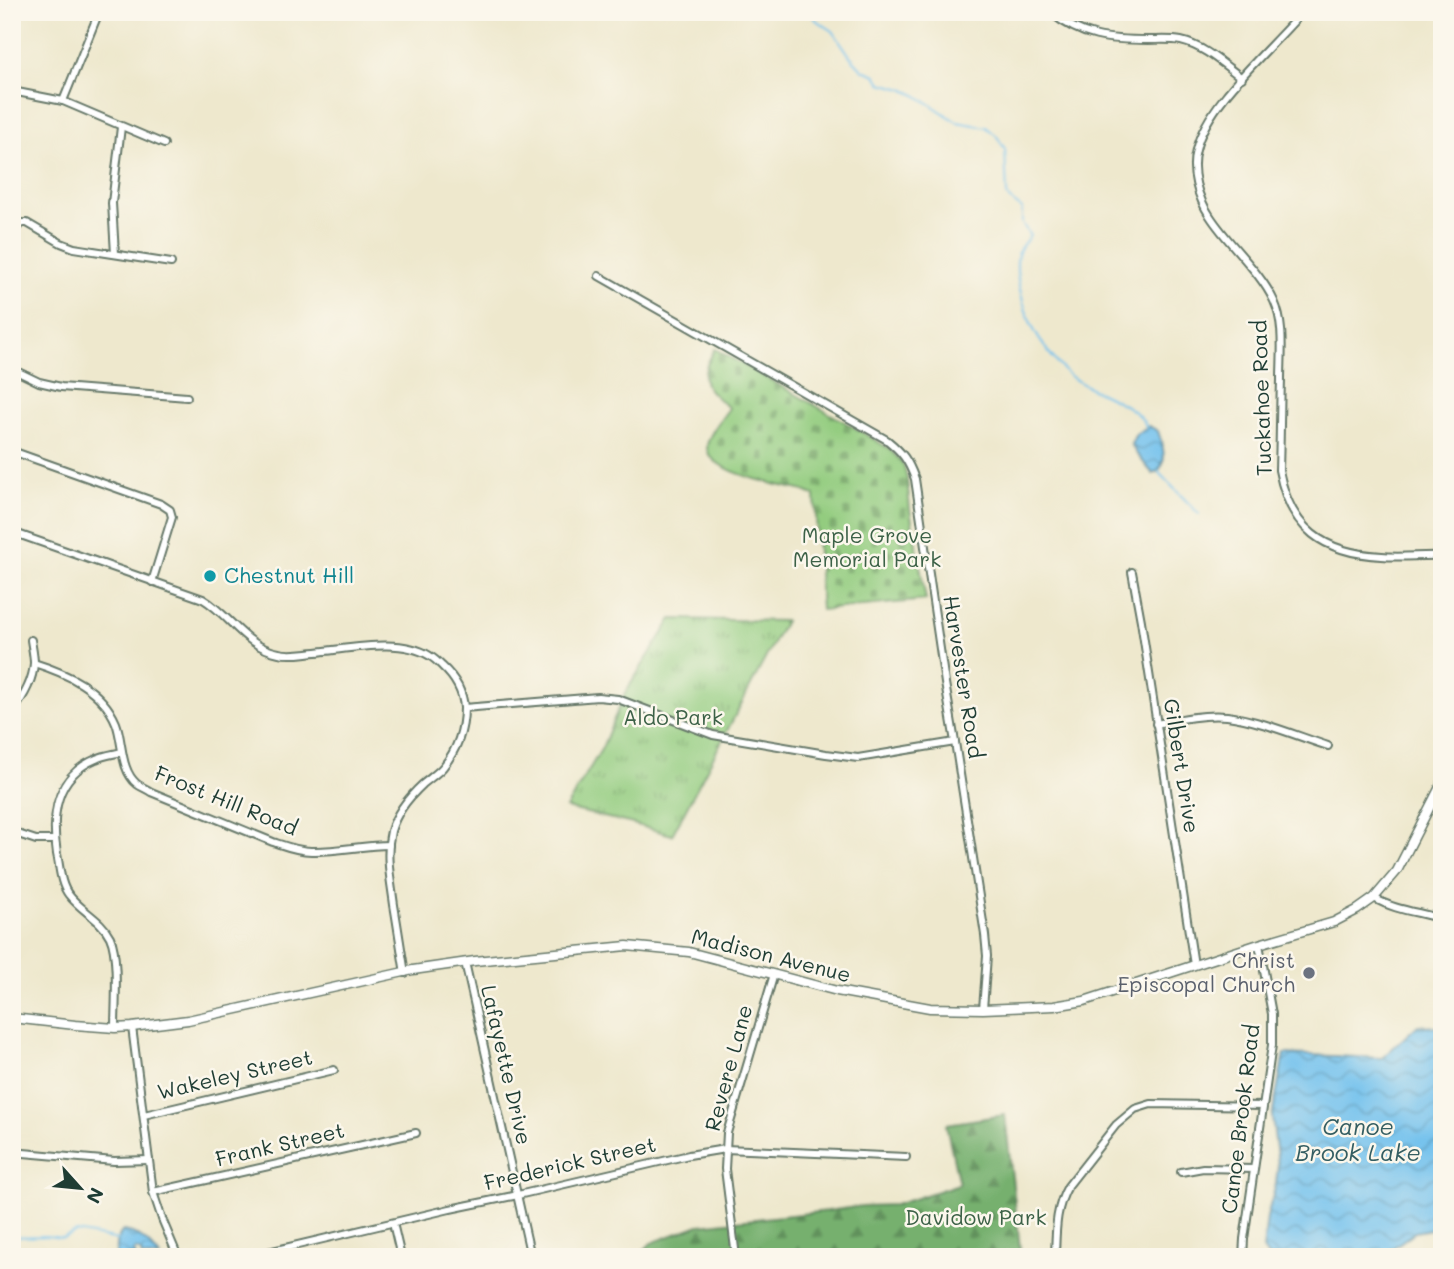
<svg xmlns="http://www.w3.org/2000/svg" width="1454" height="1269" font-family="Mali,sans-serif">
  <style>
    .forest { fill: url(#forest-firs); stroke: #4a7651; stroke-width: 2 }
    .cemetery { fill: url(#cemetery-stones); stroke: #59845a; stroke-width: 2 }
    .park { fill: url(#park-tufts); stroke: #59845a; stroke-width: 2 }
    .water { fill: url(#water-waves); stroke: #487f90; stroke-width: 2 }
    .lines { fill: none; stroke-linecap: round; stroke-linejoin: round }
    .stream { stroke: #72c1ed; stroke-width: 2 }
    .minor-casing { stroke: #67796a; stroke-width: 10 }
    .tertiary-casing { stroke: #67796a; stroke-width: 11 }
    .minor { stroke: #fff; stroke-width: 6 }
    .tertiary { stroke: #fff; stroke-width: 8 }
    .culture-dot { fill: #0f9aa8; stroke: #fbf7ec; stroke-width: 2.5 }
    .worship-dot { fill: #6b7280; stroke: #fbf7ec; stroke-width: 2.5 }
    .labels { text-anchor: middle; stroke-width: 5; stroke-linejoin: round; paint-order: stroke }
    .street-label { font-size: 21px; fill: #1f3d34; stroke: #fbf7ec }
    .park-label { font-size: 21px; fill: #3c6147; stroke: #fbf7ec }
    .culture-label { font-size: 21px; fill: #0d838f; stroke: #fbf7ec; text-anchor: start }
    .worship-label { font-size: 21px; fill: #5b616d; stroke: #fbf7ec; text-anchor: end }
    .water-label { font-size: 23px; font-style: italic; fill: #345e62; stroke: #fbf7ec }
  </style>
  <defs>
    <pattern id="forest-firs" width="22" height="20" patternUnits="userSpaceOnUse" patternTransform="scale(1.75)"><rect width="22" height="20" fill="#76b06e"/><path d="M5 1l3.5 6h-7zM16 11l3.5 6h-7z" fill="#60905b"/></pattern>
    <pattern id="cemetery-stones" width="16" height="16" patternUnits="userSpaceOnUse" patternTransform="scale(1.75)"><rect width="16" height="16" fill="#93cc7f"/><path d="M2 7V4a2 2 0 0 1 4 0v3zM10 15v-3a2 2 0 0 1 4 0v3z" fill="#77a769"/></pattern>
    <pattern id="park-tufts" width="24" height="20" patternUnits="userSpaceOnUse" patternTransform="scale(1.75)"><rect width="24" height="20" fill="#93cc7f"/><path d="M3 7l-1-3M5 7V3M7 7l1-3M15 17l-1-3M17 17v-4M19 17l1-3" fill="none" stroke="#77a769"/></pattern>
    <pattern id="water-waves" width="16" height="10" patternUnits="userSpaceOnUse" patternTransform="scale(1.75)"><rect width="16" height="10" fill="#72c1ed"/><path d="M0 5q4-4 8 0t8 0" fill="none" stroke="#5d9ec1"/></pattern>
  </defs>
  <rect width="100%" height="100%" fill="#fbf7ec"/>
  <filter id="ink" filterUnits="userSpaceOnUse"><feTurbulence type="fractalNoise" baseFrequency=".0143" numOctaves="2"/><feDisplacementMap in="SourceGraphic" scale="14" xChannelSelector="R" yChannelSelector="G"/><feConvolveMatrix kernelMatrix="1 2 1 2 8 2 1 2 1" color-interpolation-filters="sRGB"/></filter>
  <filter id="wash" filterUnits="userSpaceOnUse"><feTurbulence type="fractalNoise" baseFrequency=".00686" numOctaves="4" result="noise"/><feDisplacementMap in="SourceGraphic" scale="28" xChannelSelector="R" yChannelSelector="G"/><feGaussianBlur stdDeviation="1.57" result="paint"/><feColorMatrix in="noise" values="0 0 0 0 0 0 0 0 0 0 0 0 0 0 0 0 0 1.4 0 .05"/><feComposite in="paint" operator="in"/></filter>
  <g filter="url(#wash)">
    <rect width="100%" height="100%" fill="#eee8cd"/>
    <polygon class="forest" points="1005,1115 1021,1257 637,1257 651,1243 699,1225 828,1211 862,1206 895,1205 959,1184 946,1124"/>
    <path class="cemetery" d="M715 349 850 425 888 448 900 460 904 466 907 479 910 510 926 600 821 610 815 496 804 491C784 486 707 473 707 447 707 436 723 417 729 408 702 385 697 381 715 349Z"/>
    <polygon class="park" points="672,619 785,621 672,835 633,824 566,808 602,748 625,693"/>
    <g class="water">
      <path d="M1149 426 1158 431C1163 446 1170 466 1153 474L1136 453 1131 444 1136 434Z"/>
      <polygon points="1418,1025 1442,1028 1442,1227 1415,1232 1380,1257 1268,1257 1263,1250 1267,1217 1276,1184 1278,1164 1272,1117 1284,1054 1382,1058"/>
      <path d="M123 1231C139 1232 151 1245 160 1257H142L141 1252 136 1249 134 1251 136 1257H116C117 1248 116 1237 123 1231Z"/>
    </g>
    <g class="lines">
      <g class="stream">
        <path d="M809 12 816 20 833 31 850 56 863 70 876 75 881 83 903 89 918 96 957 122 986 127 996 135 1005 149 1007 195 1009 199 1022 209V223L1030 236C1027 240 1022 245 1020 249 1011 268 1024 309 1033 328 1039 341 1061 370 1073 378 1093 393 1139 404 1147 428"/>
        <polyline points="1159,471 1160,474 1199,514"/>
        <polyline points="12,1237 46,1236 63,1238 76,1232 118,1240"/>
      </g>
    </g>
  </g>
  <g filter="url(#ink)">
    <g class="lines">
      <defs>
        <g id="minor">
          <path d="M1050 12C1082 38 1109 40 1148 40 1159 40 1171 39 1181 41 1204 46 1223 64 1242 78"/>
          <path d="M1302 12C1270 50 1207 102 1196 150 1190 171 1198 198 1210 216 1228 244 1260 271 1274 301 1285 325 1281 354 1281 380 1280 410 1280 440 1279 470 1290 529 1323 553 1382 556 1401 558 1422 555 1442 556"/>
          <polyline points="12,91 63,101 164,144"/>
          <polyline points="63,101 99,12"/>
          <polyline points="12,229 23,223 27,223 61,243 74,248 171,263"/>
          <polyline points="115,254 112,203 121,127"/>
          <path d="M599 276 887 440C903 453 908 460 915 479L945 683 955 742 985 935 987 956 983 1009"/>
          <polyline points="12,369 39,382 61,387 187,397"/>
          <polyline points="12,451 161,504 170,510 172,517 152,582"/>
          <path d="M12 532 203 599C230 615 245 647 279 653 291 656 304 653 316 652 350 649 400 637 430 656 435 659 439 663 442 666 454 677 463 692 464 708 464 729 457 750 443 767 438 773 430 778 423 784 409 797 396 813 391 831 385 856 391 881 394 905 398 928 401 950 405 973"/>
          <polyline points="1132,572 1141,621 1194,965"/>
          <path d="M34 663C66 673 102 689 116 723 123 741 120 770 137 784 141 787 147 789 151 792L273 842C285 846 298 851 311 851 337 852 363 845 389 845"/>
          <polyline points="464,708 598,697 618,699 713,735 826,754 858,758 955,742"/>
          <path d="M12 712C23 698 33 682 34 663 34 656 32 647 31 640"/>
          <path d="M1156 724C1180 719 1203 714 1227 716 1259 720 1297 736 1328 746"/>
          <polyline points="12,832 36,840 55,840"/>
          <path d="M1374 898C1394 910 1419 912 1442 919"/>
          <polyline points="465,962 531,1257"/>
          <polyline points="132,1027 153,1192 162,1219 178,1257"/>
          <path d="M115 1028C115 1005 119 956 110 937 101 919 81 911 69 895 60 884 60 867 57 854 51 815 55 776 96 759 104 755 114 754 122 752"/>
          <polyline points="144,1115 334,1070"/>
          <polyline points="12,1152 114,1161 149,1160"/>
          <polyline points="1181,1172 1203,1168 1254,1169"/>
          <polyline points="153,1192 416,1133"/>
          <polyline points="393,1223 401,1257"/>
          <polyline points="247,1257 450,1209 518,1195 689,1155 725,1149 906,1157"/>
          <polyline points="736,1257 725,1169 727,1133 774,974"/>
          <path d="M1055 1257C1056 1231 1055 1209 1068 1186L1116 1125 1135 1109 1151 1104 1263 1106"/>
          <polyline points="1243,1257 1244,1239 1272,1045 1272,1014 1259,944"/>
        </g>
        <polyline id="tertiary" points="12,1018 75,1025 115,1028 132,1027 188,1020 413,970 475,961 627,946 689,952 837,991 930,1008 983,1009 1054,1006 1084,1001 1259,944 1334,922 1357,910 1374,898 1397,871 1442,783"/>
      </defs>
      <use href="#minor" class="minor-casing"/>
      <use href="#tertiary" class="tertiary-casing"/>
      <use href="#minor" class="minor"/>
      <use href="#tertiary" class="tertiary"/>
    </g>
  </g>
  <circle class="culture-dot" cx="210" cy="576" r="7"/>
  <circle class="worship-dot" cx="1309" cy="973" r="7"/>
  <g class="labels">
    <g class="street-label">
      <text transform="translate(1262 398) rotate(-92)" y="7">Tuckahoe Road</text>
      <text transform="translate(963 677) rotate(81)" y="7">Harvester Road</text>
      <text transform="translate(1181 766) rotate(81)" y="7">Gilbert Drive</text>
      <text transform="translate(226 801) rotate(22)" y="7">Frost Hill Road</text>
      <text transform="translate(771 956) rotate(14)" y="7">Madison Avenue</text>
      <text transform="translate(506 1065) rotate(77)" y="7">Lafayette Drive</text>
      <text transform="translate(729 1068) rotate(-75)" y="7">Revere Lane</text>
      <text transform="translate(235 1075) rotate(-13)" y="7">Wakeley Street</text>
      <text transform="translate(1241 1119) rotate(-83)" y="7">Canoe Brook Road</text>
      <text transform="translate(280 1145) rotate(-13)" y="7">Frank Street</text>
      <text transform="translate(570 1164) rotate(-13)" y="7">Frederick Street</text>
    </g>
    <g class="park-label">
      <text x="867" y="543">Maple Grove<tspan x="867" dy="24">Memorial Park</tspan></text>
      <text x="673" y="725">Aldo Park</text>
      <text x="976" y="1225">Davidow Park</text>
    </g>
    <g class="culture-label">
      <text x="224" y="583">Chestnut Hill</text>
    </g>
    <g class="worship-label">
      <text x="1295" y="968">Christ<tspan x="1295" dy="24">Episcopal Church</tspan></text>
    </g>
    <g class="water-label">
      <text x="1358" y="1135">Canoe<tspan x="1358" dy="26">Brook Lake</tspan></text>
    </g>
  </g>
  <rect width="1454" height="1269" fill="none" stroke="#fbf7ec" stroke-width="42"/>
  <g transform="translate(80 1188) rotate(117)" stroke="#fbf7ec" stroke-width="5" paint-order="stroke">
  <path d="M0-5L12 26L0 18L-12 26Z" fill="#1f3d34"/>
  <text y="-10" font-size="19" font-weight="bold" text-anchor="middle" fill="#1f3d34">N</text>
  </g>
</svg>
